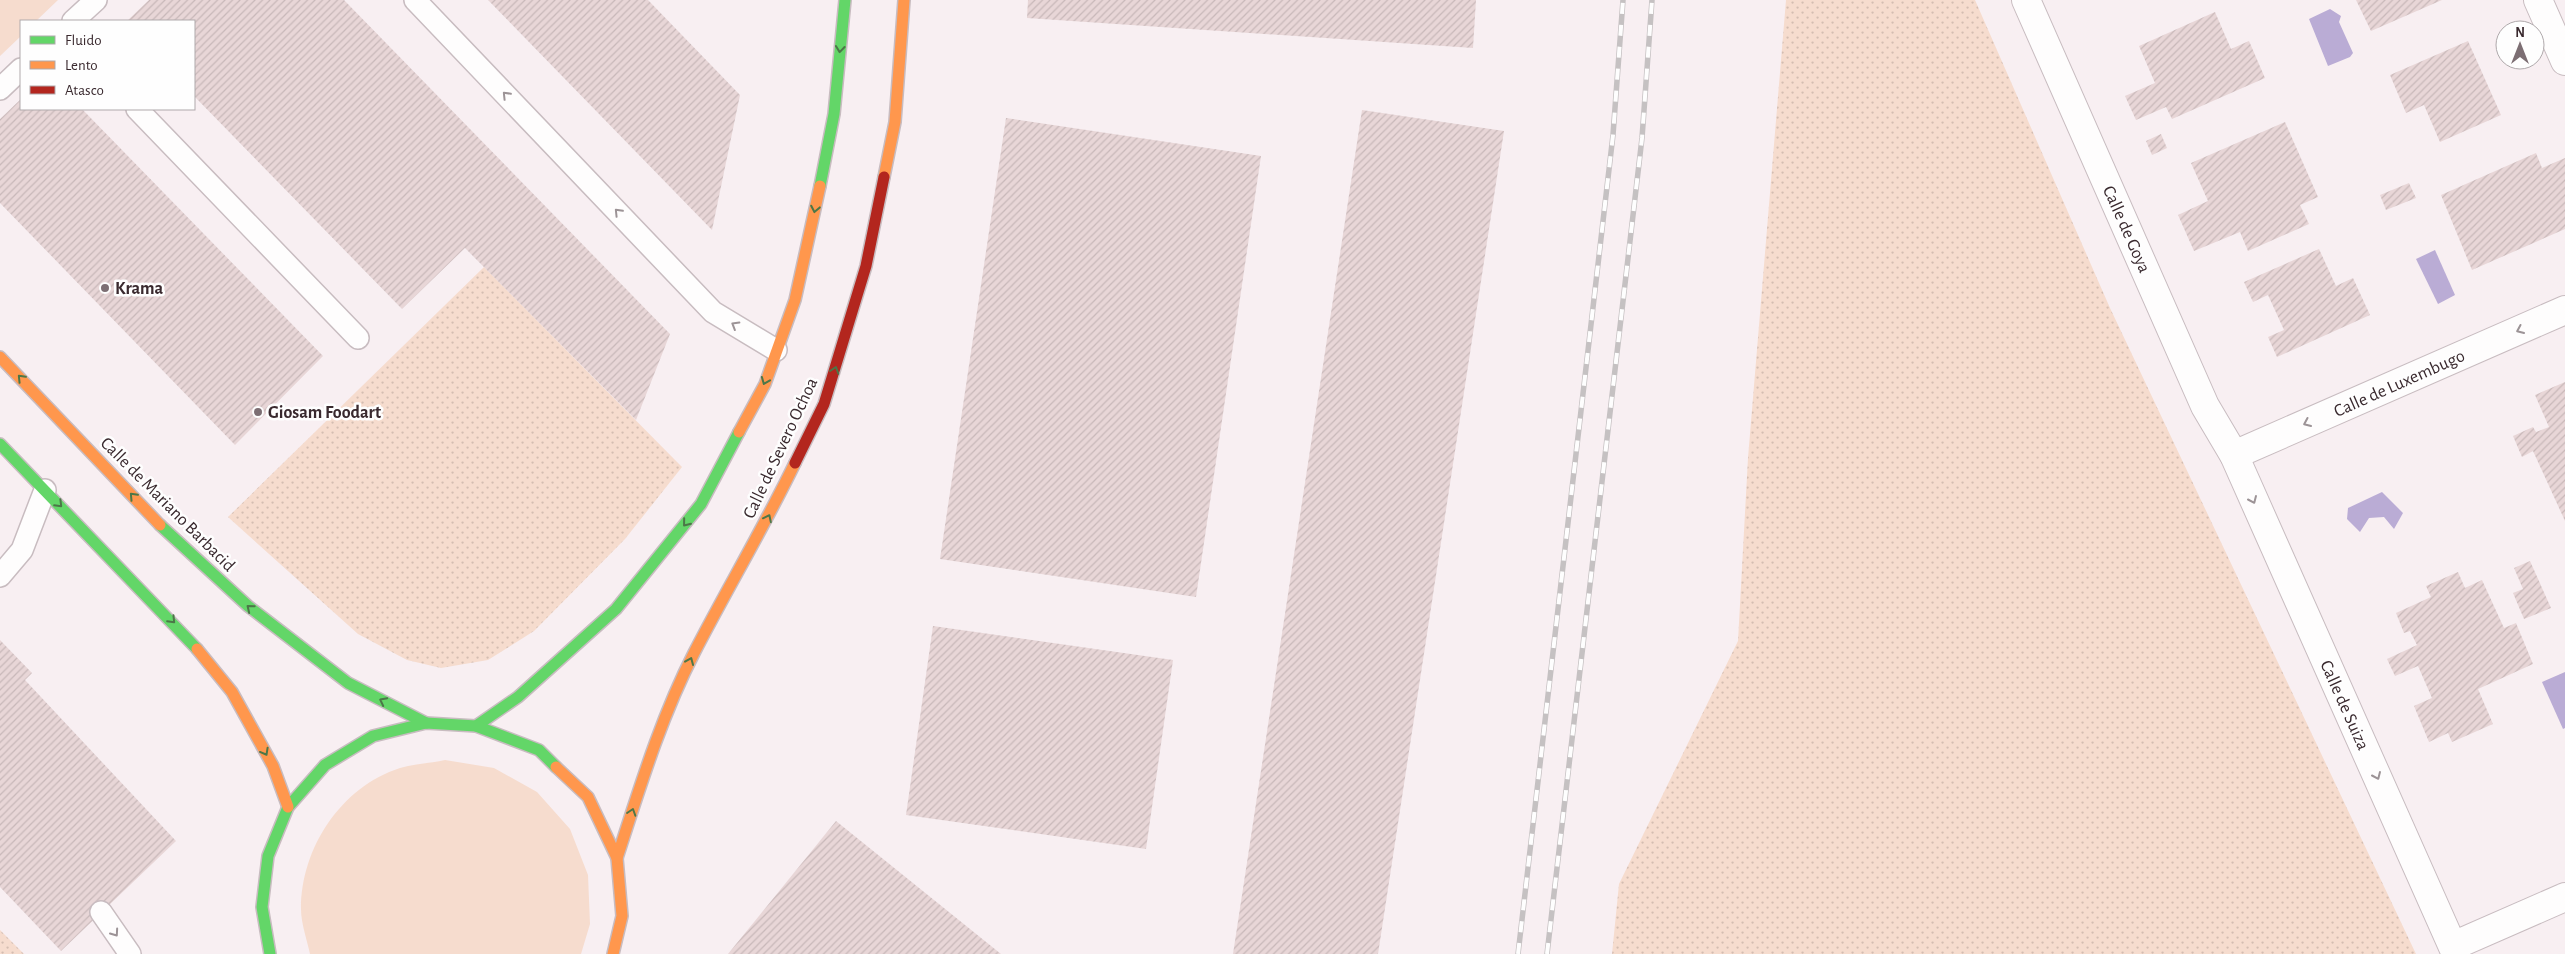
<svg xmlns="http://www.w3.org/2000/svg" width="2565" height="954" font-family="'Alegreya Sans',sans-serif">
  <style>
    .grass { fill: url(#grass-dots) }
    .garden { fill: #f6dcce }
    .water { fill: #baacd5 }
    .building { fill: url(#building-hatch) }
    .lines { fill: none; stroke-linecap: round; stroke-linejoin: round }
    .lane-casing { stroke: #c8bcc0; stroke-width: 24 }
    .street-casing { stroke: #c8bcc0; stroke-width: 30 }
    .fast-casing { stroke: #c8bcc0; stroke-width: 14 }
    .slow-casing { stroke: #c8bcc0; stroke-width: 14 }
    .jam-casing { stroke: #c8bcc0; stroke-width: 14 }
    .lane { stroke: #fefdfd; stroke-width: 21 }
    .street { stroke: #fefdfd; stroke-width: 28 }
    .fast { stroke: #63d668; stroke-width: 11 }
    .slow { stroke: #ff974d; stroke-width: 11 }
    .jam { stroke: #b3261e; stroke-width: 11 }
    .rail-casing { stroke: #c5c1c2; stroke-width: 5.5 }
    .rail { stroke: #fefefe; stroke-width: 4; stroke-dasharray: 11; stroke-linecap: butt }
    .oneway { stroke: #4c7748 }
    .oneway2 { stroke: #9c9396 }
    .poi-dot { fill: #7c6e73; stroke: #fefefe; stroke-width: 2 }
    .labels { text-anchor: middle; stroke-width: 5; stroke-linejoin: round; paint-order: stroke }
    .street-label { font-size: 18px; fill: #39292e; stroke: #fefefe }
    .poi-label { font-size: 18px; font-weight: bold; fill: #39292e; stroke: #fefefe; text-anchor: start }
  </style>
  <defs>
    <pattern id="grass-dots" width="8" height="8" patternUnits="userSpaceOnUse" patternTransform="scale(1.25)"><rect width="8" height="8" fill="#f6dcce"/><path d="M2 2h.1M6 6h.1" fill="none" stroke="#d4bdb1" stroke-width="1.8" stroke-linecap="round"/></pattern>
    <pattern id="building-hatch" width="6" height="6" patternUnits="userSpaceOnUse" patternTransform="scale(1.25)"><rect width="6" height="6" fill="#e8d6d7"/><path d="M-1 1l2-2M0 6l6-6M5 7l2-2" fill="none" stroke="#c8b8b9"/></pattern>
  </defs>
  <rect width="100%" height="100%" fill="#f8eff2"/>
  <g class="grass">
    <polygon points="1786,0 1975,0 2110,308 2416,954 1612,954 1619,884 1738,641 1748,458"/>
    <polygon points="484,267 682,467 625,539 534,631 488,660 441,668 407,660 358,634 228,517"/>
    <polygon points="0,930 24,954 0,954"/>
  </g>
  <g class="garden">
    <polygon points="0,0 58,0 36,21 21,21 21,36 0,56"/>
    <path d="M445 760 494 768 537 792 570 829 588 875 590 924 581 954H310C307 940 301 923 301 909 301 848 341 787 400 768 414 764 431 763 445 760Z"/>
  </g>
  <g class="water">
    <polygon points="2330,9 2341,16 2339,22 2353,53 2350,57 2328,66 2309,19"/>
    <polygon points="2435,250 2455,295 2438,304 2416,259"/>
    <polygon points="2382,492 2403,513 2394,529 2384,517 2369,518 2360,532 2347,519 2348,508"/>
    <polygon points="2565,672 2565,728 2563,729 2542,682"/>
  </g>
  <g class="building">
    <polygon points="149,0 344,0 670,334 636,420 465,248 402,309 194,96 194,21 127,21"/>
    <polygon points="488,0 648,0 740,95 712,230"/>
    <polygon points="1028,0 1476,0 1473,48 1027,18"/>
    <polygon points="2356,0 2442,0 2371,31"/>
    <polygon points="2215,12 2231,49 2249,41 2265,78 2172,119 2166,107 2136,120 2125,96 2155,83 2139,46"/>
    <polygon points="2468,41 2501,115 2440,142 2424,105 2406,113 2390,75"/>
    <polygon points="21,99 21,109 82,109 323,356 235,445 0,203 0,119"/>
    <polygon points="1362,110 1504,131 1378,954 1233,954"/>
    <polygon points="1006,118 1261,156 1196,597 940,559"/>
    <polygon points="2285,122 2318,197 2300,205 2309,224 2248,251 2240,232 2194,251 2178,215 2208,201 2191,163"/>
    <polygon points="2161,134 2167,148 2152,155 2146,141"/>
    <polygon points="2536,153 2542,168 2565,158 2565,229 2472,270 2441,195"/>
    <polygon points="2409,183 2416,198 2386,210 2380,195"/>
    <polygon points="2319,249 2336,286 2353,278 2370,315 2277,357 2268,337 2284,330 2268,295 2253,302 2244,282"/>
    <polygon points="2565,382 2565,521 2533,451 2522,457 2513,436 2533,427 2536,432 2549,427 2535,395"/>
    <polygon points="2530,561 2551,608 2524,619 2513,593 2523,589 2514,568"/>
    <polygon points="2458,572 2465,588 2482,580 2504,628 2516,623 2533,664 2478,689 2493,724 2452,742 2448,733 2429,742 2414,706 2432,698 2418,666 2395,676 2387,659 2417,645 2410,631 2404,633 2396,613 2431,597 2426,586"/>
    <polygon points="933,626 1173,660 1146,849 906,815"/>
    <polygon points="0,640 32,673 25,680 176,841 61,951 0,887"/>
    <polygon points="836,821 1001,954 728,954"/>
  </g>
  <g class="lines">
    <defs>
      <g id="lane">
        <polyline points="415,0 713,312 776,350"/>
        <polyline points="73,21 96,0"/>
        <polyline points="0,89 21,69"/>
        <polyline points="137,109 358,338"/>
        <polyline points="0,576 22,550 45,490"/>
        <polyline points="101,912 130,954"/>
      </g>
      <g id="street">
        <polyline points="2026,0 2205,406 2234,455 2456,954"/>
        <polyline points="2538,0 2565,61"/>
        <polyline points="2234,455 2565,310"/>
        <polyline points="2453,946 2565,897"/>
      </g>
      <g id="fast">
        <polyline points="820,186 834,114 845,0"/>
        <polyline points="0,444 197,649"/>
        <polyline points="160,525 248,606 348,683 426,723"/>
        <polyline points="476,726 518,697 616,609 701,504 739,432"/>
        <polyline points="270,954 262,907 268,856 288,807 325,765 373,736 426,723 476,726 539,750 556,767"/>
      </g>
      <g id="slow">
        <polyline points="884,177 895,122 904,0"/>
        <polyline points="0,357 160,525"/>
        <polyline points="739,432 765,384 795,300 820,186"/>
        <polyline points="197,649 232,692 273,766 288,807"/>
        <polyline points="556,767 588,797 617,858 622,916 613,954"/>
        <path d="M617 858C639 790 661 717 694 653 727 589 764 527 795 463"/>
      </g>
      <polyline id="jam" points="795,463 824,404 866,266 884,177"/>
    </defs>
    <use href="#lane" class="lane-casing"/>
    <use href="#street" class="street-casing"/>
    <use href="#fast" class="fast-casing"/>
    <use href="#slow" class="slow-casing"/>
    <use href="#jam" class="jam-casing"/>
    <use href="#lane" class="lane"/>
    <use href="#street" class="street"/>
    <use href="#fast" class="fast"/>
    <use href="#slow" class="slow"/>
    <use href="#jam" class="jam"/>
    <defs>
      <g id="rail">
        <polyline points="1518,954 1613,135 1623,0"/>
        <polyline points="1547,954 1642,138 1652,0"/>
      </g>
    </defs>
    <use href="#rail" class="rail-casing"/>
    <use href="#rail" class="rail"/>
  </g>
  <defs><path id="oneway-chevron" d="M-2-3.5L2.5 0L-2 3.5" fill="none" stroke-width="1.6" stroke-linecap="round" stroke-linejoin="round" transform="scale(1.25)"/></defs>
  <g class="oneway">
    <use href="#oneway-chevron" transform="translate(840 49) rotate(96)"/>
    <use href="#oneway-chevron" transform="translate(815 209) rotate(101)"/>
    <use href="#oneway-chevron" transform="translate(835 370) rotate(-72)"/>
    <use href="#oneway-chevron" transform="translate(21 378) rotate(-134)"/>
    <use href="#oneway-chevron" transform="translate(765 381) rotate(112)"/>
    <use href="#oneway-chevron" transform="translate(133 496) rotate(-133)"/>
    <use href="#oneway-chevron" transform="translate(59 504) rotate(45)"/>
    <use href="#oneway-chevron" transform="translate(768 518) rotate(-64)"/>
    <use href="#oneway-chevron" transform="translate(686 523) rotate(129)"/>
    <use href="#oneway-chevron" transform="translate(250 608) rotate(-141)"/>
    <use href="#oneway-chevron" transform="translate(172 620) rotate(46)"/>
    <use href="#oneway-chevron" transform="translate(690 661) rotate(-67)"/>
    <use href="#oneway-chevron" transform="translate(383 701) rotate(-153)"/>
    <use href="#oneway-chevron" transform="translate(265 752) rotate(61)"/>
    <use href="#oneway-chevron" transform="translate(632 812) rotate(-72)"/>
  </g>
  <g class="oneway2">
    <use href="#oneway-chevron" transform="translate(506 95) rotate(-134)"/>
    <use href="#oneway-chevron" transform="translate(618 212) rotate(-134)"/>
    <use href="#oneway-chevron" transform="translate(735 325) rotate(-149)"/>
    <use href="#oneway-chevron" transform="translate(2520 330) rotate(156)"/>
    <use href="#oneway-chevron" transform="translate(2307 423) rotate(156)"/>
    <use href="#oneway-chevron" transform="translate(2253 500) rotate(66)"/>
    <use href="#oneway-chevron" transform="translate(2377 776) rotate(66)"/>
    <use href="#oneway-chevron" transform="translate(115 933) rotate(55)"/>
  </g>
  <g class="poi-dot">
    <circle cx="105" cy="288" r="5"/>
    <circle cx="258" cy="412" r="5"/>
  </g>
  <g class="labels">
    <g class="street-label">
      <text transform="translate(2127 229) rotate(66)" y="6">Calle de Goya</text>
      <text transform="translate(2399 383) rotate(-24)" y="6">Calle de Luxembugo</text>
      <text transform="translate(780 448) rotate(-65)" y="6">Calle de Severo Ochoa</text>
      <text transform="translate(168 504) rotate(45)" y="6">Calle de Mariano Barbacid</text>
      <text transform="translate(2345 705) rotate(66)" y="6">Calle de Suiza</text>
    </g>
    <g class="poi-label">
      <text x="115" y="294">Krama</text>
      <text x="268" y="418">Giosam Foodart</text>
    </g>
  </g>
  <rect x="20" y="20" width="175" height="90" fill="#fefefe" stroke="#afa9ab"/>
  <rect x="30" y="36" width="25" height="8" fill="#63d668" stroke="#afa9ab"/>
  <text x="65" y="45" font-size="15" fill="#39292e">Fluido</text>
  <rect x="30" y="61" width="25" height="8" fill="#ff974d" stroke="#afa9ab"/>
  <text x="65" y="70" font-size="15" fill="#39292e">Lento</text>
  <rect x="30" y="86" width="25" height="8" fill="#b3261e" stroke="#afa9ab"/>
  <text x="65" y="95" font-size="15" fill="#39292e">Atasco</text>
  <g transform="translate(2520 45)"><circle r="24" fill="#fefefe" stroke="#afa9ab"/>
  <path d="M0-4L9 19L0 12L-9 19Z" fill="#7c6e73"/>
  <text y="-8" font-size="14" font-weight="bold" text-anchor="middle" fill="#39292e">N</text>
  </g>
</svg>
